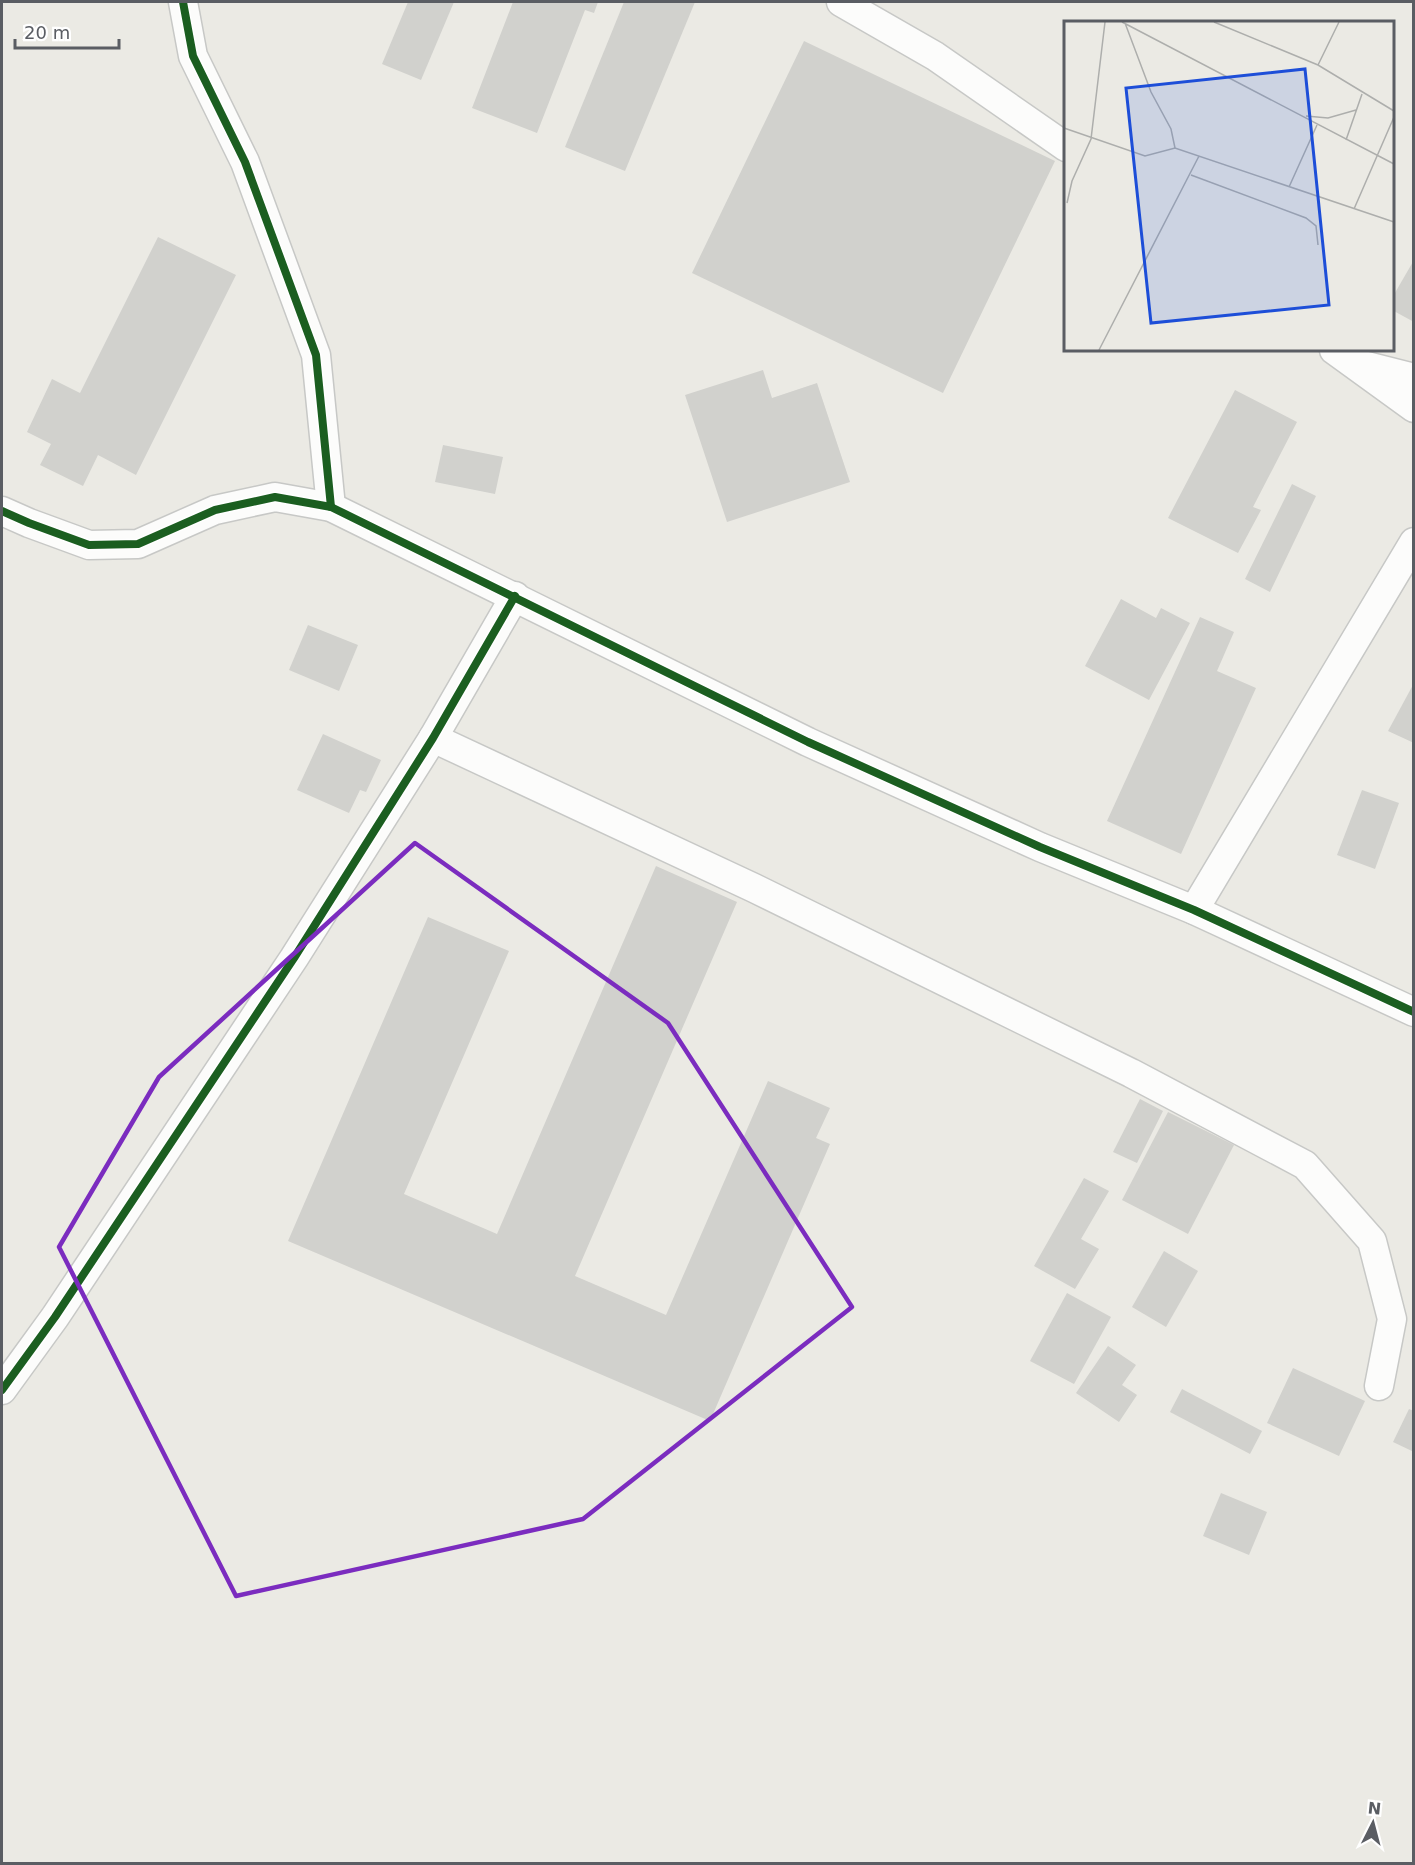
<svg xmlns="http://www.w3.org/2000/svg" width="1415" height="1865" font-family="'DejaVu Sans',sans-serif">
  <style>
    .building { fill: #d1d1cd }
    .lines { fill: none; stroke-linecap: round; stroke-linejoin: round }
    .minor-casing { stroke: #c7c8c6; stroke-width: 31 }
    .minor { stroke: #fcfcfb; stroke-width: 28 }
    .cycleway-casing { stroke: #fff; stroke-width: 11 }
    .cycleway { stroke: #1b5e20; stroke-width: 8 }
    .marked { fill: none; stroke: #7b2cbf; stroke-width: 4.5; stroke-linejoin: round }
    .inset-road { fill: none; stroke: #adaeac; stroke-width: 1.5 }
    .view { fill: #1d4ed8; fill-opacity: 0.15; stroke: #1d4ed8; stroke-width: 3 }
    .inset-edge { fill: none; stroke: #5a5d63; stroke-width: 3 }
  </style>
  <rect width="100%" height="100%" fill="#ebeae4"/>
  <g class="building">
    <polygon points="408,2 454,2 421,80 382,64"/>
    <polygon points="513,2 598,2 594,13 585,10 537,133 472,108"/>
    <polygon points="624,2 695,2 625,171 565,147"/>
    <polygon points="804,41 1055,161 943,393 692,273"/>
    <polygon points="158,237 236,275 136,475 98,455 83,486 40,465 51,444 27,432 52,379 80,393"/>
    <polygon points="1414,260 1414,322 1392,310 1392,298"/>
    <polygon points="763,370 772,398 817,383 850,482 727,522 685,395"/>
    <polygon points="1235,390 1297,422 1253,507 1261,510 1238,553 1168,518"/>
    <polygon points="443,445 503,457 495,494 435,482"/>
    <polygon points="1292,484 1316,496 1270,592 1245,579"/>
    <polygon points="1121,599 1156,618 1161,608 1190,623 1149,700 1085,666"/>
    <polygon points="1200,617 1234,632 1217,671 1256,688 1181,854 1107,821"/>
    <polygon points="308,625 358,645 339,691 289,670"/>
    <polygon points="1414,683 1414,743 1388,731"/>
    <polygon points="323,734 381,760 366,792 360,790 349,813 297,790"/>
    <polygon points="1362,790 1399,803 1375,869 1337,855"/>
    <polygon points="656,866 737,902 575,1276 666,1315 768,1081 830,1108 816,1138 830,1144 710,1421 288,1241 428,917 509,951 404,1194 497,1234"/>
    <polygon points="1140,1099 1163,1111 1137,1163 1113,1152"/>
    <polygon points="1168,1112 1234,1145 1188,1234 1122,1200"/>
    <polygon points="1084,1178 1109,1191 1081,1239 1099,1249 1075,1289 1034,1266"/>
    <polygon points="1164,1251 1198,1271 1166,1327 1132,1307"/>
    <polygon points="1067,1293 1111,1317 1074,1384 1030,1361"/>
    <polygon points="1108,1346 1136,1365 1122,1385 1137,1395 1119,1422 1076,1393"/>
    <polygon points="1293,1368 1365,1401 1339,1456 1267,1423"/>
    <polygon points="1182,1389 1262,1431 1250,1454 1170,1412"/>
    <polygon points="1409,1409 1414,1411 1414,1452 1393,1442"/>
    <polygon points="1221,1493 1267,1512 1249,1555 1203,1536"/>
  </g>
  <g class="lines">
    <defs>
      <g id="minor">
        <polyline points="183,2 193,56 245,162 316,355 331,507"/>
        <polyline points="841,2 935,56 1066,147"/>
        <polyline points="1334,350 1414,408"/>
        <polyline points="1363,365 1414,378"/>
        <polyline points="2,511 29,523 89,545 138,544 215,510 275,497 331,507 808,742 1040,847 1194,910 1414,1012"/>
        <polyline points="433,738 754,888 1131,1073 1305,1165 1372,1241 1392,1319 1379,1386"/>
        <polyline points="1194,910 1414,542"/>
        <polyline points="2,1390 55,1317 294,958 433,738 515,596"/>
      </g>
    </defs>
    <use href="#minor" class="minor-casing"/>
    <use href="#minor" class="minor"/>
    <defs>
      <g id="cycleway">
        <polyline points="183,2 193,56 245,162 316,355 331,507"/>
        <polyline points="2,511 29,523 89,545 138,544 215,510 275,497 331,507 808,742 1040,847 1194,910 1414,1012"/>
        <polyline points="2,1390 55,1317 294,958 433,738 515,596"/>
      </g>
    </defs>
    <use href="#cycleway" class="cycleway-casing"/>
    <use href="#cycleway" class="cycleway"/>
  </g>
  <path class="marked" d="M415 843 668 1023 852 1307 583 1519 236 1596 59 1247 159 1077Z"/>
  <g transform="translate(1064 21)">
    <rect width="330" height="330" fill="#ebeae4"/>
    <path class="inset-road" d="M58 1 330 143M150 1 254 44 330 90M61 2 87 71 107 108 111 127M254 44 275 1M242 95 264 97 292 89M0 107 81 135 111 127 330 201M282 119 298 73M127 154 242 197 252 205 254 224M225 166 253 104M3 182 8 160 27 118 41 1M290 188 330 96M35 329 135 135"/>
    <path class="view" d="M241 48 265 284 87 302 62 67Z"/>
    <rect width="330" height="330" class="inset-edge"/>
  </g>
  <rect width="1415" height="1865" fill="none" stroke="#5a5d63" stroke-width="6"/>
  <g transform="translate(1373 1823) rotate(6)" stroke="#ffffff" stroke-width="4.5" paint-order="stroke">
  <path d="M0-4.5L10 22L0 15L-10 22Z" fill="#5a5d63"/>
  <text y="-9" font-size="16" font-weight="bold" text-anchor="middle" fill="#5a5d63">N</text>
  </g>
  <path d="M15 39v9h104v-9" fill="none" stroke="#5a5d63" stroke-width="3"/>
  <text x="24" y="39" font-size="18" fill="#5a5d63" stroke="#ffffff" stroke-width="4.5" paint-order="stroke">20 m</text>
</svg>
